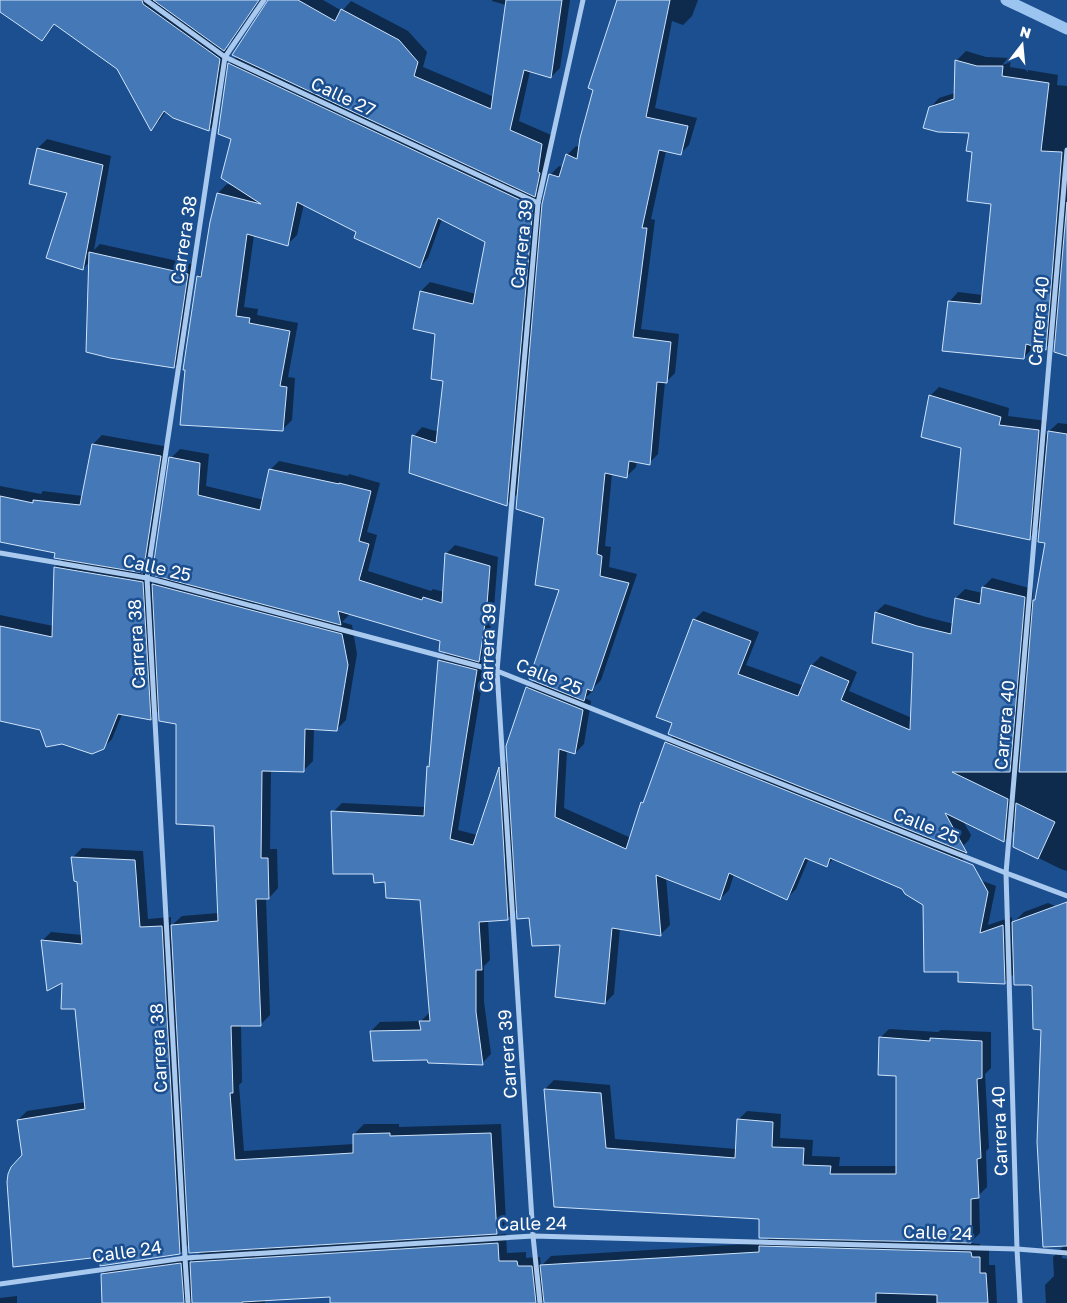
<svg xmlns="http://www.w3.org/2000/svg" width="1067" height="1303" font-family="'Golos Text',sans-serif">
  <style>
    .shadow { fill: #0007; fill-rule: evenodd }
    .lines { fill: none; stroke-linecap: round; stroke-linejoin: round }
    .stream { stroke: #9cc4f0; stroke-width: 11 }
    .building { fill: #4478b7; stroke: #cfe3fa }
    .street { stroke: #a9c9ee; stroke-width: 5 }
    .labels { text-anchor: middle; stroke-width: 5; stroke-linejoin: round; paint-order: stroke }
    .street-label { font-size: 18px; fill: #fff; stroke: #1b4f8f }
  </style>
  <rect width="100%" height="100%" fill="#1b4f8f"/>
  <g class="shadow">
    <polygon points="17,0 260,0 233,40 226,47 229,50 218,121 209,130 166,111 160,120 151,128 118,68 55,23 51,30 42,39"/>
    <path d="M269 0H323L342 11 351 1 408 31 427 52 423 67 494 97 506 5 492 1V0H570L560 68 551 77 530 71 519 121 551 135 544 186 536 194 542 197 541 209H542L550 175 559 166 563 167 567 155 576 146 580 148 618 0H698L692 16 683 25 672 21 655 108 697 118 689 145 680 154 666 151 651 219 655 220 641 329 679 334 675 373 666 382H665L658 454 649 463 637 461 636 467 627 476 612 474 605 546 611 547 609 567 637 574 601 680 594 687 593 691 585 698 591 701 584 744 575 753 567 750 564 808 631 838 642 803 645 800 666 743 674 735 673 722 694 620 703 611 759 632 746 665 804 686 812 665 821 656 857 672 849 691 912 718 915 652 876 612 885 604 926 617 954 624 956 598 965 589 982 593 983 587 992 578 1033 589 1032 603 1037 598 1046 542 1041 527 1029 538 962 447 930 396 939 387 1009 408 1008 416 1047 421 1046 434 1058 423 1067 424V871L1061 869 1014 846 1015 830 1004 841 963 821 971 835 969 840 961 848 966 850 959 872 996 886 988 925 1012 917V924L1024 912 1048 903 1067 911V1256H1062V1258L1067 1259V1303H1046L1045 1285 1054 1276 1053 1257 1063 1247 1053 1246 1042 1029 1034 985 1015 973 1004 983 960 971 925 904 902 888 834 858 827 866 809 858 796 889 787 898 734 874 729 890 720 899 666 877 670 925 661 934 620 928 614 994 605 1003 561 943 530 917 518 908 508 918 488 920 490 960 484 966V1002L491 1054 482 1063 428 1058 371 1031 380 1022 421 1021 429 1013 421 899 386 881 374 872 333 812 342 803 426 807 428 767 430 764 439 660 447 652 441 640 349 613V615L342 622 352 625 357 654 346 720 336 730 314 728 313 761 303 771 271 770 270 849H277L278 888 269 898H266L270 1015 260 1025H241L242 1082 239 1085 244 1151 354 1144V1134L364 1124H399V1127L501 1124 506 1223 494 1235 506 1234 507 1253 526 1252V1258L540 1257 541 1266 551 1256 764 1243 770 1237 760 1218 556 1206 545 1089 554 1080 610 1085 615 1139 736 1149 738 1120 747 1111 781 1114 780 1138 813 1140 812 1156 840 1157 839 1166H897V1075L880 1038 889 1029 938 1032 941 1030 991 1032V1068L985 1074 989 1148 986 1151 987 1187 979 1195 980 1233 970 1243 980 1244V1248H989V1265H995L997 1303H332L331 1296 265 1299V1303H104L102 1275 111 1266 190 1255V1263L202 1251 190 1243 180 1253 101 1255 24 1155 18 1120 27 1111 86 1102 76 1007 42 941 51 932 82 935 78 882 73 857 82 848 143 851 148 919 171 917V926L182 916 219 913 215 825 177 723 160 709 150 719 122 714 112 739 103 748 41 729 0 720V615L53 626 55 567 64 558 56 552 0 541V486L41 494 43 491 83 496 93 444 102 435 169 447 152 563 143 572 153 573 171 458 180 449 209 454 206 486 264 500 270 470 279 461 348 476 349 474 380 483 367 532 377 535 368 571 431 591 433 589 444 592 446 554 455 545 498 557 494 607 487 651 479 660 486 661 458 830 477 835 500 768 508 760 527 688 535 680 561 589 545 517 518 493 507 504 414 436 422 427 439 432 444 380 436 333 415 328 421 291 430 282 476 294 486 241 442 219 428 258 420 267 358 232 304 204 297 235 288 244 254 235 244 307 258 309 257 315 298 323 288 377 295 378 292 420 283 429 198 277 203 271 211 223 218 193 227 184 236 187 232 138 230 64 237 56ZM151 573 161 576 152 585Z"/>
    <polygon points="966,51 986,57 1011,58 1010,67 1058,75 1057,85 1067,86 1067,355 1057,337 1045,348 1033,344 1033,348 1024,357 949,302 958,292 983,295 992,203 974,151 970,132 930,108 939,98 955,93 957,60"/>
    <polygon points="47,139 111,156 94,250 100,244 196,265 183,358 174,367 90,261 83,269 68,192 38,148"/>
    <polygon points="17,1296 17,1303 0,1303 0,1298"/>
  </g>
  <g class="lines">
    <polyline class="stream" points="1006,0 1067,29"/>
  </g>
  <g class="building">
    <polygon points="0,0 142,0 143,4 220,59 209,131 173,118 164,111 151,131 117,69 54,24 42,41 0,12"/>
    <polygon points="153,0 259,0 224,51"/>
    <polygon points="268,0 298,0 335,21 341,9 399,40 418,62 414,76 491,109 506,0 562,0 551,78 524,70 510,130 542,144 538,172 540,173 535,197 232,55"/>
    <polygon points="617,0 670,0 646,117 688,126 681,155 659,150 642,228 647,228 633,337 671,342 667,383 657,382 650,465 629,461 627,478 605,473 597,554 602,556 600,576 629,583 592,691 587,689 584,701 529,679 559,590 535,585 544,518 516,509 542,204 549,174 559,177 566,154 577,159 580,138 593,90 588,88"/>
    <polygon points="955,60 977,66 1003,66 1002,76 1049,83 1041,151 1062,152 1046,350 1026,344 1024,359 942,351 948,301 981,304 991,204 967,201 972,152 966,151 969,133 938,132 923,128 929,107 954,99"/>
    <polygon points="228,63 533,206 507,506 409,473 412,435 436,443 443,381 431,379 435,334 413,329 420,291 473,304 485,242 438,218 420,268 354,238 356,232 297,202 288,246 247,234 236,316 250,318 249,323 290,331 280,386 287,387 283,431 180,425 185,370 183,370 197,276 201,277 210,222 217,193 261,204 221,178 231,139 218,134"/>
    <polygon points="37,148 103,165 83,270 46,258 67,193 29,184"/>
    <polygon points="1067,202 1067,356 1054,352"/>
    <polygon points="89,252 188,274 174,368 110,358 86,352"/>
    <polygon points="929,395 1001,417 999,425 1039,430 1030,540 954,524 961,448 921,437"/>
    <polygon points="1048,431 1067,434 1067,772 1019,772 1033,600 1035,600 1045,543 1038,542"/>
    <polygon points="92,444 161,456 143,573 54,558 55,553 0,542 0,496 33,503 33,500 80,505"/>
    <polygon points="169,457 200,463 198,495 260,510 269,469 339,484 339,483 371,491 359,541 369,544 359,580 422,600 423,597 442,603 445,553 490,566 486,617 479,662 439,651 440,641 338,611 341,625 152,575"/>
    <polygon points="54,567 143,582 151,720 118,714 104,749 92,754 62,744 46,747 40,730 0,721 0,626 52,637"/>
    <polygon points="152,584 342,634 348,665 337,731 305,729 304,772 262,771 261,858 268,858 269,899 256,899 261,1026 231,1026 233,1093 230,1093 235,1160 353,1153 353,1134 390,1133 390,1136 491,1133 497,1234 189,1253 171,925 218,921 214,826 176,824 176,724 159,721"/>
    <polygon points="982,587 1025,597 1010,772 952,772 1008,799 1004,842 945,813 967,853 668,734 672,723 656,717 693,619 751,641 738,674 798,696 811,665 849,681 841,700 910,730 913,653 872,643 875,612 917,626 951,634 955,598 980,604"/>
    <polygon points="438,660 477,670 450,839 473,845 499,767 508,920 479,922 482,970 476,970 476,1012 483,1065 428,1063 427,1060 373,1061 370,1031 421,1030 419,1021 430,1021 420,900 386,898 385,882 374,883 373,874 333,874 331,811 424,816 427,766 429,767"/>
    <polygon points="526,687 583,710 575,754 559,749 555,817 626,849 641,802 643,803 665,742 973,865 988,892 980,933 1003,925 1005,984 958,982 958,972 924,972 923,905 905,894 902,889 830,858 827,867 805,858 787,900 729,873 720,900 656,875 661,936 612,928 605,1004 555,997 560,945 532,946 529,918 517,919 506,746"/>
    <polygon points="1016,803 1055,822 1038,859 1013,847"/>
    <polygon points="71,857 135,860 140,927 162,926 180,1254 100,1266 100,1257 13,1267 7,1182 8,1174 11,1167 22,1155 17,1120 85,1109 75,1009 61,1009 62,983 47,991 41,940 82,944 77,882 74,881"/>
    <polygon points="1067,902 1067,1246 1044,1247 1043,1247 1037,1142 1041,1030 1033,1029 1032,986 1029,985 1014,985 1012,922"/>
    <polygon points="879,1037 930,1041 930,1038 982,1041 982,1078 977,1079 981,1158 977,1159 979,1198 971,1199 971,1243 759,1238 759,1219 554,1207 544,1089 601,1093 606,1148 735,1158 737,1119 773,1122 772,1147 804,1148 803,1165 831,1166 830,1174 896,1174 896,1076 878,1075"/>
    <polygon points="498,1243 499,1261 517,1261 518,1266 532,1266 536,1303 330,1303 330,1297 242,1302 242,1303 192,1303 190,1262"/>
    <polygon points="759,1246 971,1252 972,1257 980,1257 980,1273 986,1273 988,1303 937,1303 937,1295 876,1293 876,1303 544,1303 540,1265 759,1252"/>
    <polygon points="181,1263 184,1303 102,1303 101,1274"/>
  </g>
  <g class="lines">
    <g class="street">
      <polyline points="146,0 225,57 538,203"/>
      <polyline points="0,553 147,578 497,671 1006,873 1067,896"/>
      <polyline points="0,1284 185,1258 533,1236 1017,1249 1067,1253"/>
      <polyline points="188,1303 185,1258 147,578 225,57 264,0"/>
      <polyline points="540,1303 533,1236 497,671 538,203 583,0"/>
      <polyline points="1020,1303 1017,1249 1006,873 1067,150"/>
    </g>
  </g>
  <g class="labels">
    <g class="street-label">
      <text transform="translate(343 97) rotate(25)" y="6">Calle 27</text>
      <text transform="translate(184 240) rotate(-81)" y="6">Carrera 38</text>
      <text transform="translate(522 244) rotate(-84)" y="6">Carrera 39</text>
      <text transform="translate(1039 321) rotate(-85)" y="6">Carrera 40</text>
      <text transform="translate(157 568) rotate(13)" y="6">Calle 25</text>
      <text transform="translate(137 644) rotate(-93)" y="6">Carrera 38</text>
      <text transform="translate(488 648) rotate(-88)" y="6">Carrera 39</text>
      <text transform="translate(549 677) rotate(22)" y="6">Calle 25</text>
      <text transform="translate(1005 725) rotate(-85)" y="6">Carrera 40</text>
      <text transform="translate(926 826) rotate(22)" y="6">Calle 25</text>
      <text transform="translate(159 1048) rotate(-93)" y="6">Carrera 38</text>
      <text transform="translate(508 1054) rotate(-94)" y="6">Carrera 39</text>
      <text transform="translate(1000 1131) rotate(-92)" y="6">Carrera 40</text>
      <text transform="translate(532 1224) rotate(-1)" y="6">Calle 24</text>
      <text transform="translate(938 1233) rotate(2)" y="6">Calle 24</text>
      <text transform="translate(127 1252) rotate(-8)" y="6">Calle 24</text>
    </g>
  </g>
  <g transform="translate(1022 45) rotate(16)" stroke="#1b4f8f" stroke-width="4" paint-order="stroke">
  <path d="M0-4L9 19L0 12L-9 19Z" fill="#ffffff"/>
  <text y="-8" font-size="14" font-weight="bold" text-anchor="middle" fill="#ffffff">N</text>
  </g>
</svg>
